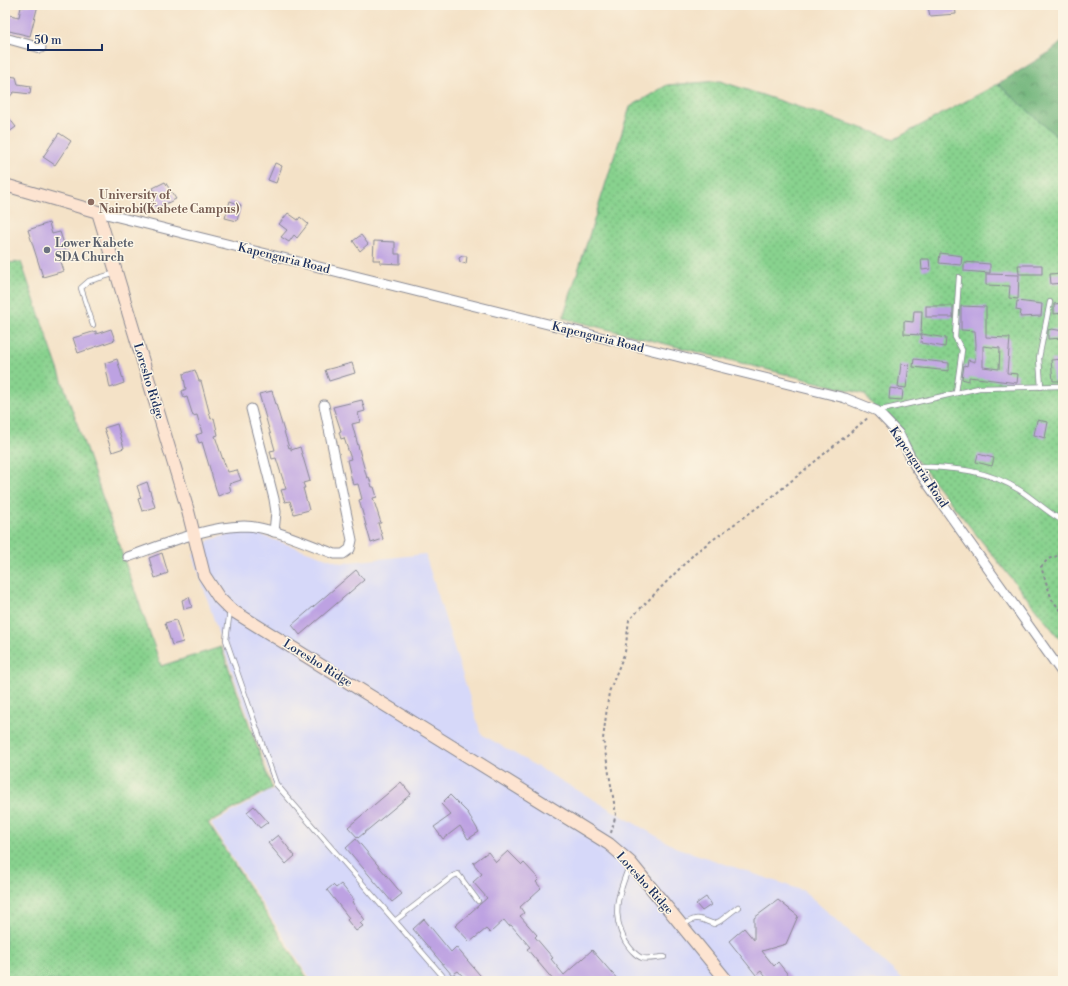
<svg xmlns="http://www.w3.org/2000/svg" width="1068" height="986" font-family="'Libre Bodoni',serif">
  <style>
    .built { fill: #d6d8f9 }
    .grass { fill: url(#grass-dots); stroke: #528076 }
    .forest { fill: url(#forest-crowns); stroke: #44726c }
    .building { fill: #bda2e2; fill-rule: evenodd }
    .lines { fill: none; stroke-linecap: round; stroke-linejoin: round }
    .lane-casing { stroke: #888892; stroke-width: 6 }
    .street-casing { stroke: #888892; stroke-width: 11 }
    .secondary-casing { stroke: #888892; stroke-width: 14 }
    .path { stroke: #888892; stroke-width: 2; stroke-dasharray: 3 3; stroke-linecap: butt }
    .lane { stroke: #fff; stroke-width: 4.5 }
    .street { stroke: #fff; stroke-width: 9 }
    .secondary { stroke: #fde4d1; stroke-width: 12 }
    .education-dot { fill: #8d6e63; stroke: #fcf5e5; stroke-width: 1.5 }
    .worship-dot { fill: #6b7280; stroke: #fcf5e5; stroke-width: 1.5 }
    .labels { text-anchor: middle; stroke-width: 3; stroke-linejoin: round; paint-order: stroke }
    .education-label { font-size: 12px; font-weight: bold; fill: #785e54; stroke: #fcf5e5; text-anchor: start }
    .worship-label { font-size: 12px; font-weight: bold; fill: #5b616d; stroke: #fcf5e5; text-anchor: start }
    .street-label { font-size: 12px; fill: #1b2f5e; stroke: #fcf5e5 }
  </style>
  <defs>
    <pattern id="grass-dots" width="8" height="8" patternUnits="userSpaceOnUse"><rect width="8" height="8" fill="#88d28e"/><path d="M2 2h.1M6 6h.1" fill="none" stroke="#6eab77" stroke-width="1.8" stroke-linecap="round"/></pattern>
    <pattern id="forest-crowns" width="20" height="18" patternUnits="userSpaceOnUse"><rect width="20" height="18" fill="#6eb479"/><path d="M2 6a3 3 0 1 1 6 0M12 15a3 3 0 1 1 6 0" fill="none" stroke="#5a9366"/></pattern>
  </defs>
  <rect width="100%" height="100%" fill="#fcf5e5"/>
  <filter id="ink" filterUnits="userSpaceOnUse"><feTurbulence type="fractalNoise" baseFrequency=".025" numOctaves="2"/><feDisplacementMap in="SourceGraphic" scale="8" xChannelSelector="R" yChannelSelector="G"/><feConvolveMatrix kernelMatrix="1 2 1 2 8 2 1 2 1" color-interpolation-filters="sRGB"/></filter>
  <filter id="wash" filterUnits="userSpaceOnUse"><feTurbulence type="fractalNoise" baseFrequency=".012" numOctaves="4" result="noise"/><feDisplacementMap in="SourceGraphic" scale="16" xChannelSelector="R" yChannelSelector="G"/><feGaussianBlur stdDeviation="0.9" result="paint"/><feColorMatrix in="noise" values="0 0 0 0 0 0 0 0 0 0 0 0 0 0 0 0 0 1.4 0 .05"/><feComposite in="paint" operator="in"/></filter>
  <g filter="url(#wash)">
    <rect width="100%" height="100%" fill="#f4e2c7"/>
    <polygon class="built" points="246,530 341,563 425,554 481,734 675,847 804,891 905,981 312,981 211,824 275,788 220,639 193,554 199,553 209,540"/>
    <g class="grass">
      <polygon points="720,81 895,139 998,84 1063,142 1063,643 864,394 563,318 630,107 667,85"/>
      <polygon points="21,262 161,666 221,647 272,788 208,823 309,981 5,981 5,263"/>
    </g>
    <polygon class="forest" points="1063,41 1063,142 998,84 1050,52"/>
    <g id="blocks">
      <g class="building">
        <polygon points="24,5 38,5 30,36 5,30 5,14 19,17 21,7 24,7"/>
        <polygon points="942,5 955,5 956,14 930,16 928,7"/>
        <polygon points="8,76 16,77 18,84 31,86 30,94 14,92 6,101"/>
        <polygon points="5,113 16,127 5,135"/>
        <polygon points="59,133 71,141 55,165 43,157"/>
        <polygon points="275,163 282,166 276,183 268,180"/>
        <polygon points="165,182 176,199 157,208 153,199 157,197 153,188"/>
        <polygon points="230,201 241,205 237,221 225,218"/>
        <polygon points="288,213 298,220 300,217 308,224 297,238 294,235 289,242 281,237 287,230 279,224"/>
        <polygon points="49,223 52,234 60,232 68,256 60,259 64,271 43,277 28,230"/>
        <polygon points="361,235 368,244 360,251 353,241"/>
        <polygon points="374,241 395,242 395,254 400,254 400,264 380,263 380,260 373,260"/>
        <polygon points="940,253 962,256 961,265 939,263"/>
        <polygon points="462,256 467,256 466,264 460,262 459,258"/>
        <polygon points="921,259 929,259 930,269 922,270"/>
        <polygon points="964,262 990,264 990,273 964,271"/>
        <polygon points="1018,265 1042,265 1042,274 1019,274"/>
        <polygon points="1063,273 1063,283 1051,284 1050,274"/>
        <polygon points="986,274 1019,275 1018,299 1009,298 1010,286 986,285"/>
        <polygon points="1017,301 1042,304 1041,316 1020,317 1021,311 1016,310"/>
        <polygon points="1063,303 1063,313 1054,314 1054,304"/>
        <rect x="926" y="306" width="27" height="11"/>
        <path d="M961 306 986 307V337L1010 338 1007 373 1018 374 1017 383 969 377V381L962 379 964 365 967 366 968 360 975 362 976 344 975 331 961 330ZM983 346 1000 348 999 369 983 367Z"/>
        <polygon points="914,311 922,311 921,335 904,334 904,321 913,322"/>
        <polygon points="111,329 115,340 78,353 73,338 96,331 96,334"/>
        <polygon points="1052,329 1063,331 1063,338 1048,339 1048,330"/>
        <polygon points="922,334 946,338 945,347 921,343"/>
        <polygon points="117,359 124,383 110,388 105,363"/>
        <polygon points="914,359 949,363 949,371 913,367"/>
        <polygon points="1063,359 1061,381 1053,381 1051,360"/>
        <polygon points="352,363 355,373 329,381 325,370"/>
        <polygon points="901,364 909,365 906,388 898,387"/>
        <polygon points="195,370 199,381 201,381 211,419 214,418 218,435 215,436 223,460 228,472 237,470 241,480 229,484 231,491 218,496 202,442 199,443 196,435 202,433 197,415 193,416 187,397 184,398 182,391 186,389 183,374"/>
        <polygon points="890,388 903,390 902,400 889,399"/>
        <polygon points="272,391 289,448 291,447 291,450 300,447 310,481 303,483 305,488 303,488 309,510 294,514 290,501 285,502 281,490 286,489 276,458 272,459 270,451 275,450 259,394"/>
        <polygon points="362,400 365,411 358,413 360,422 352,424 367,478 369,477 372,487 374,487 377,497 373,498 381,523 378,523 383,539 371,543 359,500 362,499 358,484 353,485 347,460 351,459 344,438 341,439 339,432 341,431 333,407"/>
        <polygon points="1037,420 1048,422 1045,438 1034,435"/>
        <polygon points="117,424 124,448 112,452 104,428"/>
        <polygon points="978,454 994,458 992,466 976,462"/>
        <polygon points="147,482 155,507 142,511 138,499 141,498 137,486"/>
        <polygon points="162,553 168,573 155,578 149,558"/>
        <polygon points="356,570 364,580 300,635 292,625"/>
        <polygon points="189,597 192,607 184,609 182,600"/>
        <polygon points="176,620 183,642 172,645 165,623"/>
        <polygon points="401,782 411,794 358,838 348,827"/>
        <polygon points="450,795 468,813 479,832 468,839 460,826 443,839 434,827 451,815 441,804"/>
        <polygon points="254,806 268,822 260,828 247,812"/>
        <polygon points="278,835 295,856 286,864 268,843"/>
        <polygon points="356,839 402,894 392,902 346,848"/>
        <polygon points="508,851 522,865 524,863 539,879 536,882 541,888 520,907 524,913 520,916 537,935 535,937 553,958 551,959 564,975 592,950 619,981 554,981 527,949 530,947 511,925 509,926 504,920 490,933 486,929 470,942 455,926 487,898 473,882 482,874 473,863 488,852 496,862"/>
        <polygon points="341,884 354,900 352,902 365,920 360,923 363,926 356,931 347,920 349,918 327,890 333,885 336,888"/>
        <polygon points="706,897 711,905 702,911 696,904"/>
        <polygon points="778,900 798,916 786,944 762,951 774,966 778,962 793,981 769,981 761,971 756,975 729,941 744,928 754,940 754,918"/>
        <polygon points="424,919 451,952 456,947 485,981 467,981 458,971 452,975 413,929"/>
      </g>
    </g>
  </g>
  <g filter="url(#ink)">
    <use href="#blocks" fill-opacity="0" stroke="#888892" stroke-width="1"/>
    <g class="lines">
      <defs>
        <g id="lane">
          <polyline points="93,325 81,288 89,281 116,273"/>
          <polyline points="1041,387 1039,358 1050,302"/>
          <polyline points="956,393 962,350 955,337 959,277"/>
          <polyline points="877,411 979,388 1063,386"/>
          <path d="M915 466C954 468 987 469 1021 491 1036 501 1047 512 1063 521"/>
          <polyline points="230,610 226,640 276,784 447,981"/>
          <path d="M630 864C619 893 610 911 625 941 629 947 634 955 642 958 648 960 658 957 664 957"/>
          <polyline points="396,920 453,876 458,874 478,901"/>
          <path d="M683 925C698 915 699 919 714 924L720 921 738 907"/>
        </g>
        <g id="street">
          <polyline points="5,38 41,48"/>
          <polyline points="98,212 845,398 877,411 899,434 915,466 1063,674"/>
          <polyline points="251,409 274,499 276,512 274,532"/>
          <path d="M128 557C165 544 203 527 244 526 269 526 310 545 335 554H343L350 549 352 540 324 405"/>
        </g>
        <polyline id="secondary" points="5,185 98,212 188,511 204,575 219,598 230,609 609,844 630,862 727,981"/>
      </defs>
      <use href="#lane" class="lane-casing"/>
      <use href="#street" class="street-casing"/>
      <use href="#secondary" class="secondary-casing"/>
      <g class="path">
        <polyline points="1063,554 1048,559 1041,567 1052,600 1063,613"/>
        <polyline points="611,833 616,814 603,739 609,692 625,652 629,620 696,552 773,496 869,417"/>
      </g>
      <use href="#lane" class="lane"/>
      <use href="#street" class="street"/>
      <use href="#secondary" class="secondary"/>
    </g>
  </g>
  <circle class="education-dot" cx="91" cy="202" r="4"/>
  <circle class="worship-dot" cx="47" cy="250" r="4"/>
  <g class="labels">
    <g class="education-label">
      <text x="99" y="199">University of<tspan x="99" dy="14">Nairobi(Kabete Campus)</tspan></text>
    </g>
    <g class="worship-label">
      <text x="55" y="247">Lower Kabete<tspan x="55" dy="14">SDA Church</tspan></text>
    </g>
    <g class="street-label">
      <text transform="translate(284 258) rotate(14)" y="4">Kapenguria Road</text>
      <text transform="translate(598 337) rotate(14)" y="4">Kapenguria Road</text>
      <text transform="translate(149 381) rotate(73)" y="4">Loresho Ridge</text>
      <text transform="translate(919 467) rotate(56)" y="4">Kapenguria Road</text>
      <text transform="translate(318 663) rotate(32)" y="4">Loresho Ridge</text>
      <text transform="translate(645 883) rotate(48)" y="4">Loresho Ridge</text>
    </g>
  </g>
  <rect width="1068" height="986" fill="none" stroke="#fcf5e5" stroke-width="20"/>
  <path d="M28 44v6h74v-6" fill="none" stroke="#1b2f5e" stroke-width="2"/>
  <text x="34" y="44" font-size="12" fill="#1b2f5e" stroke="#fcf5e5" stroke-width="3" paint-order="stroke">50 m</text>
</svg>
